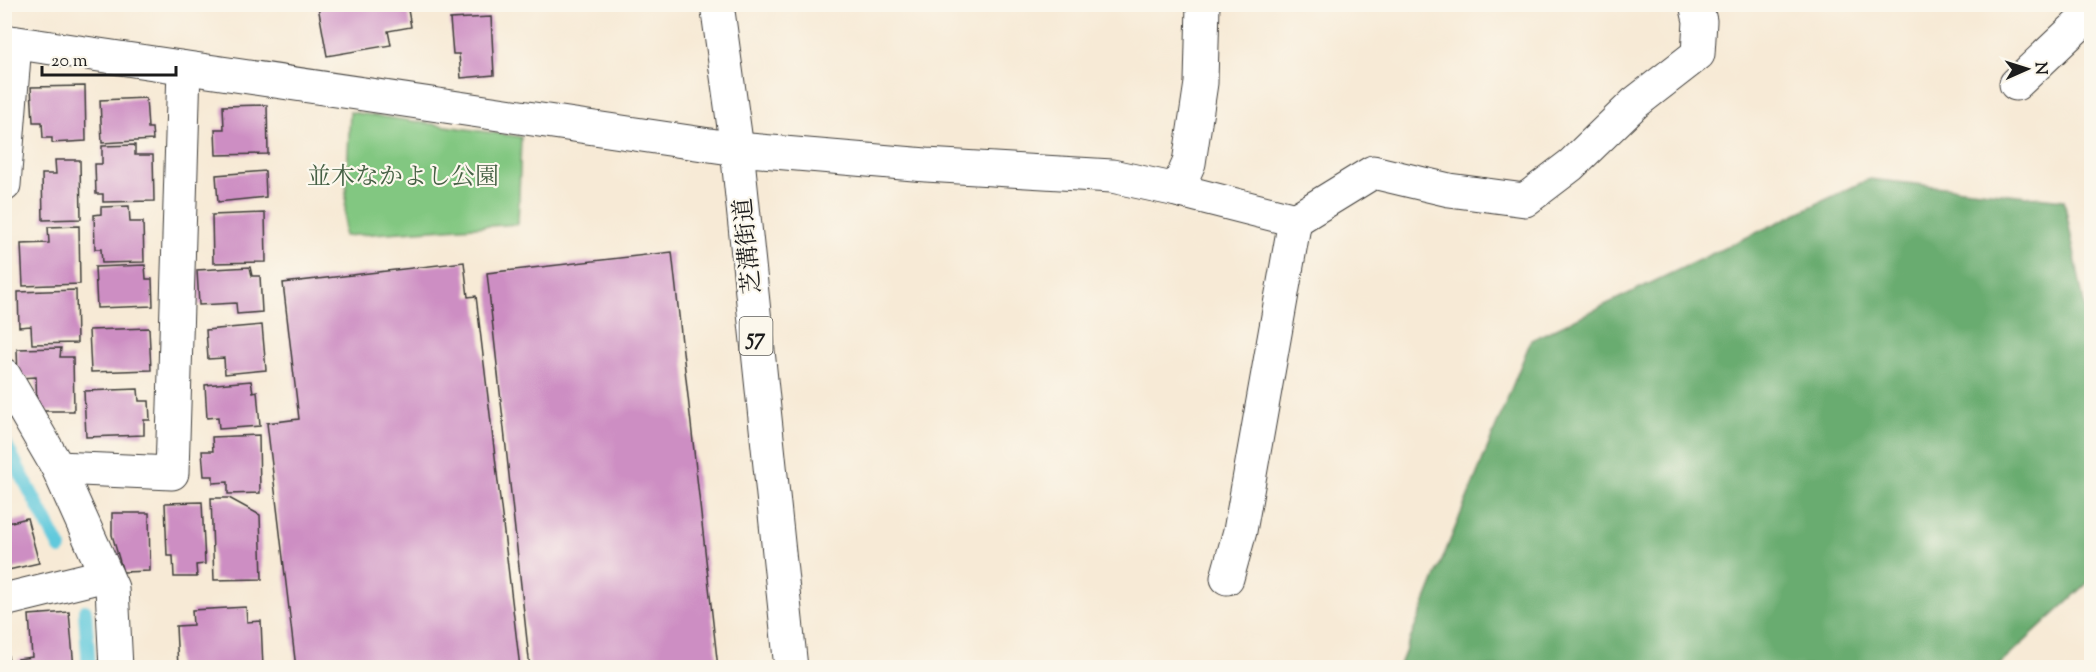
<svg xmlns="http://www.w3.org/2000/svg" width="2096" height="672" font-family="'Sorts Mill Goudy','Noto Serif JP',serif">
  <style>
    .green { fill: #82c781; stroke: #4f724e; stroke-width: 1.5 }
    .forest { fill: #69ac6f; stroke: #426446; stroke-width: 1.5 }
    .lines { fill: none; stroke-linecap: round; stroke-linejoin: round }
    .stream { stroke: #60c9dc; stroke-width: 14 }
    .building { fill: #cd8ec3 }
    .minor-casing { stroke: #3d3b38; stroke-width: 35 }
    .major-casing { stroke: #3d3b38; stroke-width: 35 }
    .minor { stroke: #fff; stroke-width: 33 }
    .major { stroke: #fff; stroke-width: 33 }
    .labels { text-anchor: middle; stroke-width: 4.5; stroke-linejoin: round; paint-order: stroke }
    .shield { fill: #fbf7ec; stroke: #5f5e5a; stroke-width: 1.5 }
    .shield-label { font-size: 22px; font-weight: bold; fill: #1c1c1c }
    .park-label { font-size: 24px; fill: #456044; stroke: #fbf7ec }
    .street-label { font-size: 24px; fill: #1c1c1c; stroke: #fbf7ec }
  </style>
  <rect width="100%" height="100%" fill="#fbf7ec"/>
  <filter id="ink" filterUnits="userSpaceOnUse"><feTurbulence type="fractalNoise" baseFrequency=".0167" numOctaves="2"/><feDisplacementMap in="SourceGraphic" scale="12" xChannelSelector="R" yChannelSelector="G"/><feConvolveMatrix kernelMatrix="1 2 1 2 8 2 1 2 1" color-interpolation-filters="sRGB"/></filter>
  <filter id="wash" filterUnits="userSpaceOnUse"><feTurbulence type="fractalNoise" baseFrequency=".008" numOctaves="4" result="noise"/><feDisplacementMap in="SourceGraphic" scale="24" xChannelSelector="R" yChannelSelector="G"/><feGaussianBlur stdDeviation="1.35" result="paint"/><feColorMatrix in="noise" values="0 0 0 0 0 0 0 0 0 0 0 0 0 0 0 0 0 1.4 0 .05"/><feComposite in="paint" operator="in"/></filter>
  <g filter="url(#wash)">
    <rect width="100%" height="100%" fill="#f7ead6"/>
    <polygon class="green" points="350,112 521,137 518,224 344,236"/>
    <polygon class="forest" points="1869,179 2064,200 2091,340 2091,580 1997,667 1399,667 1531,340"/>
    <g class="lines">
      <g class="stream">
        <polyline points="6,445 60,548"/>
        <polyline points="85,611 89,668"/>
      </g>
    </g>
    <g id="blocks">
      <g class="building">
        <polygon points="407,4 411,27 388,31 391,45 327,56 318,6 311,7 310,5"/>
        <polygon points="491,17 494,75 461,78 459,54 453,54 450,19"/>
        <polygon points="85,86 86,141 52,143 52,138 43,138 42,122 33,122 31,87"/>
        <polygon points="146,98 148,128 152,128 153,140 102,143 100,100"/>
        <polygon points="267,105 268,154 216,155 215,129 224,129 223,106"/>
        <polygon points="135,145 135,155 153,155 154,201 103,202 103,194 96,194 95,164 102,164 102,146"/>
        <polygon points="55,160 80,160 81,219 43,220 42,174 56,174"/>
        <polygon points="265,171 266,197 218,202 216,175"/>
        <polygon points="129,206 130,222 143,222 144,262 102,263 101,249 95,249 94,215 101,214 101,207"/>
        <polygon points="265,213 266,262 213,263 212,215"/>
        <polygon points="79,226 80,284 23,286 21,244 49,243 48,227"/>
        <polygon points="672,252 718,668 530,668 487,273"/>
        <polygon points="464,262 468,297 476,296 520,668 296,668 267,423 299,419 283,283"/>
        <polygon points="145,265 146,279 152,279 153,306 97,308 95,267"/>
        <polygon points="250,267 252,276 260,276 262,312 237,314 236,303 199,305 197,270"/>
        <polygon points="76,290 77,343 32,344 31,326 19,327 18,292"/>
        <polygon points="262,325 266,370 225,374 224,358 208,359 206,330"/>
        <polygon points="149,328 151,370 91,372 89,330"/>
        <polygon points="61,348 60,357 73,357 74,411 37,411 36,377 18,378 17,349"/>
        <polygon points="251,381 253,392 257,391 260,426 219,429 218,417 207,418 205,385"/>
        <polygon points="138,389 139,401 149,401 150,420 144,420 144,435 86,437 84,391"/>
        <polygon points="259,435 260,493 228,494 228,482 213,483 213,476 204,476 202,451 213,451 212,437"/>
        <polygon points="211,498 229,498 260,515 262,579 214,580"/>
        <polygon points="202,502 205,564 196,565 197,577 174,577 173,556 167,556 165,503"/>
        <polygon points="112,513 149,513 150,571 123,572 112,535"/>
        <polygon points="27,518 39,563 4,571 4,524"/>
        <polygon points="246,607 247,622 261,621 263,668 178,668 176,626 193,625 192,610"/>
        <polygon points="69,612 74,668 18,668 18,659 32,657 29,615"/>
        <polygon points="4,644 6,644 10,668 4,668"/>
      </g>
    </g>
  </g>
  <g filter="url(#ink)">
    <use href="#blocks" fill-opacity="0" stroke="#3d3b38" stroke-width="1.5"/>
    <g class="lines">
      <defs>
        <g id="minor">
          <polyline points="4,41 737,149 926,165 1112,176 1177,190 1295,220 1373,172 1449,190 1525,200 1571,165 1635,103 1698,54 1700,21 1696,4"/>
          <polyline points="2016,84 2092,12"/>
          <polyline points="4,185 15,43"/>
          <polyline points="1177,190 1189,163 1201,83 1203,4"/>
          <polyline points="4,375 58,468 112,588 116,668"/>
          <polyline points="58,468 172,473 184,68"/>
          <polyline points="1227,578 1240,531 1295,220"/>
          <polyline points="4,600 106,575"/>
        </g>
        <polyline id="major" points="717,4 737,149 791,668"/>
      </defs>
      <use href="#minor" class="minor-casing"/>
      <use href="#major" class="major-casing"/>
      <use href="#minor" class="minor"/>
      <use href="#major" class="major"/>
    </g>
  </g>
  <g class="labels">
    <rect class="shield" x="739.5" y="317" width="33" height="38" rx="4.5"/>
    <g class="shield-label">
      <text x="756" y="344">57</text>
    </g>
    <g class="park-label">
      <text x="403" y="184">並木なかよし公園</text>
    </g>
    <g class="street-label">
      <text transform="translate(747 246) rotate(-96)" y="8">芝溝街道</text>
    </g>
  </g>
  <rect width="2096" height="672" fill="none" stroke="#fbf7ec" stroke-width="24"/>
  <g transform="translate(2027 69) rotate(87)" stroke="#fbf7ec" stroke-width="4.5" paint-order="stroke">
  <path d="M0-4.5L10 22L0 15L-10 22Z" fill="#1c1c1c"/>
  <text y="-9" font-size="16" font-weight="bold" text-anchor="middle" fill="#1c1c1c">N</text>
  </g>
  <path d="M42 66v9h134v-9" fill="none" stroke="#1c1c1c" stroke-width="3"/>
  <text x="51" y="66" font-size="18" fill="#1c1c1c" stroke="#fbf7ec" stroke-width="4.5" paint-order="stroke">20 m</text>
</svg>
